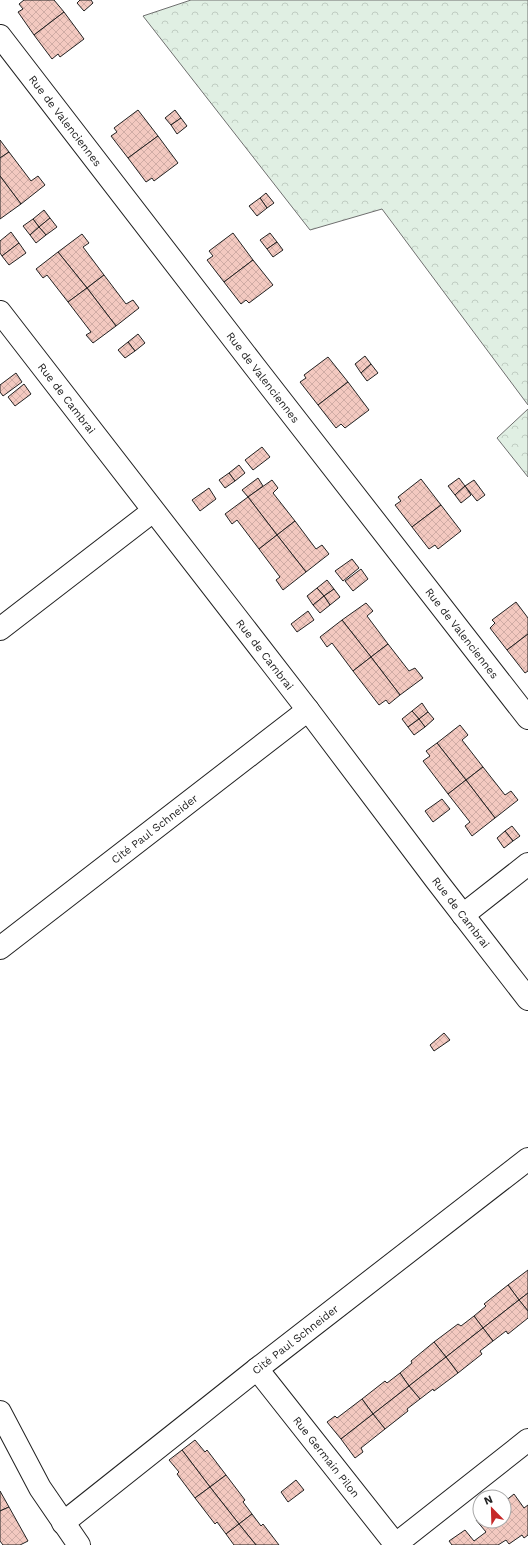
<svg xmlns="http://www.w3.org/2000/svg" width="528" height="1545" font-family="'Work Sans',sans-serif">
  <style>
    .forest { fill: url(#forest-crowns); stroke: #6f6f6f }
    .building { fill: url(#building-cross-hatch); stroke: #222 }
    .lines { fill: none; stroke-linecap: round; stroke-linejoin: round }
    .minor-casing { stroke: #222; stroke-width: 24 }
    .tertiary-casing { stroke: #222; stroke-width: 24 }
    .minor { stroke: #fff; stroke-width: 22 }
    .tertiary { stroke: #fff; stroke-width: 22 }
    .labels { text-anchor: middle; stroke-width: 3; stroke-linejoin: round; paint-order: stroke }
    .street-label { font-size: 11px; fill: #222; stroke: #fff }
  </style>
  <defs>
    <pattern id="forest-crowns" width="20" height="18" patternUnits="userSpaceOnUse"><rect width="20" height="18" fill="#e0efe3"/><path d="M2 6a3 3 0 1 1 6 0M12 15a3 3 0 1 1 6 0" fill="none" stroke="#c0cdc2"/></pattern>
    <pattern id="building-cross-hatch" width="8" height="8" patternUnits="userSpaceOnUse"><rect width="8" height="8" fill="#f3c9c0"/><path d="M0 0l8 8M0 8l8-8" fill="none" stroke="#d0aca5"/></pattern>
  </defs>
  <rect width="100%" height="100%" fill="#fff"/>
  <g class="forest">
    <polygon points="191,0 528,0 528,405 382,209 310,230 143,16"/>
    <polygon points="528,409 528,477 497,438"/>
  </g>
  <g class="building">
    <polygon points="24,0 54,0 64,12 34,35 18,12 23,9 19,4"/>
    <polygon points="80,0 91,0 93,3 84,11 77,3"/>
    <polygon points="64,12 84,39 60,57 58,54 52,59 34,35"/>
    <polygon points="138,110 158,136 128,158 111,136 117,132 114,128"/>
    <polygon points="175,110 181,118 171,125 165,118"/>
    <polygon points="181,118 187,126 177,134 171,125"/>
    <polygon points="158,136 178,163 154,181 152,178 146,182 128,158"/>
    <polygon points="0,140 9,152 0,158"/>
    <polygon points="9,152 31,181 38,176 45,185 21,204 0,176 0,158"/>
    <polygon points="0,176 21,204 0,219"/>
    <polygon points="266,193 274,203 267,208 260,198"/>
    <polygon points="260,198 267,208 257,216 249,206"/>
    <polygon points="44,210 50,218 39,227 33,219"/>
    <polygon points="50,218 57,227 46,235 39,227"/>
    <polygon points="33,219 39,227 30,235 23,226"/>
    <polygon points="39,227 46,235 36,243 30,235"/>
    <polygon points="11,232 19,243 2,256 0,253 0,241"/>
    <polygon points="233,233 253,260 224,282 207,260 213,256 209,251"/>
    <polygon points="270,233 277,242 267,249 260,240"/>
    <polygon points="82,234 89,243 83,247 104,275 87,288 58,252"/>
    <polygon points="277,242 283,250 273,257 267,249"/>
    <polygon points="19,243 26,253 9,265 2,256"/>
    <polygon points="58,252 87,288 68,302 47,275 43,278 36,269"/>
    <polygon points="253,260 273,285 249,303 246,300 241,304 224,282"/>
    <polygon points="104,275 126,304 133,300 139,308 116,326 87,288"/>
    <polygon points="87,288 116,326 93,343 86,335 91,332 68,302"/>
    <polygon points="138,334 145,343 135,351 128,342"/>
    <polygon points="128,342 135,351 125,358 118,350"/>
    <polygon points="365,356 371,364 361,373 355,364"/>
    <polygon points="328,357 348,382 318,405 300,382 306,378 304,375"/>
    <polygon points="371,364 378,373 367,381 361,373"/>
    <polygon points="16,373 22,382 3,396 0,392 0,385"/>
    <polygon points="348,382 369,410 345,428 341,424 336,428 318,405"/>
    <polygon points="24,384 31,394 15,406 8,397"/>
    <polygon points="262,447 270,457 253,470 245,460"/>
    <polygon points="239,465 245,473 235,481 229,473"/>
    <polygon points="229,473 235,481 225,488 219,480"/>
    <polygon points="258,478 263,486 248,497 242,490"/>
    <polygon points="459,478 465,486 455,495 448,486"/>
    <polygon points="421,479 441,505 412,527 395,505 401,501 398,497"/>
    <polygon points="272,480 278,488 273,493 295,521 277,535 248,497"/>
    <polygon points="474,480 485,495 477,501 465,486"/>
    <polygon points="465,486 471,495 461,503 455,495"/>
    <polygon points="209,488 216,499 200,511 192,500"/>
    <polygon points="248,497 277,535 259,549 237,520 232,524 225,514"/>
    <polygon points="441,505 461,531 438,549 435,545 429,549 412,527"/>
    <polygon points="295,521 316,549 322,545 329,554 306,572 277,535"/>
    <polygon points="277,535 306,572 283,590 276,580 280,577 259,549"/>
    <polygon points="352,559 359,568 343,581 335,571"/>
    <polygon points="361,569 368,579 353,591 345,581"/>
    <polygon points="327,580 334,589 324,596 317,588"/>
    <polygon points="317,588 324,596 313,605 307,596"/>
    <polygon points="334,589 340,597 330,605 324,596"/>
    <polygon points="324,596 330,605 320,613 313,605"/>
    <polygon points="516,602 528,618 528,634 507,650 490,628 495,623 492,620"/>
    <polygon points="366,603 373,611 367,616 388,644 371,657 342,620"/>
    <polygon points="308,611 314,620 297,632 291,624"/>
    <polygon points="342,620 371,657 353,671 332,643 327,647 320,637"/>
    <polygon points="528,634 528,671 525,673 507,650"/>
    <polygon points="388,644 409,671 415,668 423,678 400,695 371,657"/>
    <polygon points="371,657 400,695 389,704 386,700 379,705 353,671"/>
    <polygon points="422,703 428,712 419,719 412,711"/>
    <polygon points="412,711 419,719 408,727 402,719"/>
    <polygon points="428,712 434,719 425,727 419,719"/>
    <polygon points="419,719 425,727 414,735 408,727"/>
    <polygon points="460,725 468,735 462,740 483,767 466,780 437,743"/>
    <polygon points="437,743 466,780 448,794 423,761 430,756 426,751"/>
    <polygon points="483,767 505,795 511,791 518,800 495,818 466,780"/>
    <polygon points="466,780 495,818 472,836 465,826 470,822 448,794"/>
    <polygon points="442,799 450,809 433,822 425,811"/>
    <polygon points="512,826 520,836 513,841 505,831"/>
    <polygon points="505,831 513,841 504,848 497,838"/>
    <polygon points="444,1033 450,1040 434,1051 430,1045"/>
    <polygon points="528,1270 528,1293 519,1300 508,1285"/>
    <polygon points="508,1285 519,1300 483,1328 474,1316 486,1306 484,1304"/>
    <polygon points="528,1293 528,1311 519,1300"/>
    <polygon points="519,1300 528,1311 528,1318 508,1334 506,1331 493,1341 483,1328"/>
    <polygon points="474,1316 483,1328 446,1357 434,1342 458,1324 461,1326"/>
    <polygon points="483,1328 493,1341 480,1351 482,1354 458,1373 446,1357"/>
    <polygon points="434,1342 446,1357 409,1386 400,1373 412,1363 411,1361"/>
    <polygon points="446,1357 458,1373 434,1391 433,1389 420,1399 409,1386"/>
    <polygon points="400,1373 409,1386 373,1414 362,1399 385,1381 387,1383"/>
    <polygon points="409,1386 420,1399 407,1409 408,1411 385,1429 373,1414"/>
    <polygon points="362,1399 373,1414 341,1439 327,1422 335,1416 337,1418"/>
    <polygon points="373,1414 385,1429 361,1448 363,1452 355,1458 341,1439"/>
    <polygon points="195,1440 205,1452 207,1450 226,1475 210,1487 182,1450"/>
    <polygon points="182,1450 210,1487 195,1498 177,1474 179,1472 169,1460"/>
    <polygon points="226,1475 245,1500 243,1502 252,1514 239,1524 210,1487"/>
    <polygon points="296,1480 304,1490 288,1502 281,1492"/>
    <polygon points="210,1487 239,1524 226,1534 217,1522 215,1524 195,1498"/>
    <polygon points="0,1491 9,1507 0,1511"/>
    <polygon points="514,1494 524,1508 528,1505 528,1535 524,1538 522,1535 509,1544 506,1540 498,1545 452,1545 449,1541 465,1530 474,1541 486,1532 476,1520 480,1518 480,1521 504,1521 504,1502"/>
    <polygon points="9,1507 28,1541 20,1545 3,1545 0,1541 0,1511"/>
    <polygon points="252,1514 261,1526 263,1524 279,1545 256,1545 239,1524"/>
    <polygon points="239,1524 256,1545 234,1545 226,1534"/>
  </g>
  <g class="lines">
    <defs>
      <g id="minor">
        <path id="s1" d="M0 36 255 367 528 718"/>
        <path id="s2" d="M0 312 308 710 436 880 528 999"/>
        <polyline points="0,629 153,511"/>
        <polyline points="463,915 528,864"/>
        <path id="s3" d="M0 948 308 710"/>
        <path id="s4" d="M257 1369 396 1545"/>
        <path id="s5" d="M63 1523 257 1369 528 1159"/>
        <polyline points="396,1544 528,1440"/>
      </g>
      <polyline id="tertiary" points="0,1412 40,1488 79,1545"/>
    </defs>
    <use href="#minor" class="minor-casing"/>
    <use href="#tertiary" class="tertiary-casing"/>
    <use href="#minor" class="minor"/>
    <use href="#tertiary" class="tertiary"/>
  </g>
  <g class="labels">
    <g class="street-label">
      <text dy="4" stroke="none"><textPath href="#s1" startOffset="107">Rue de Valenciennes</textPath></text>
      <text dy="4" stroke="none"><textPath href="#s1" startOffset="431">Rue de Valenciennes</textPath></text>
      <text dy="4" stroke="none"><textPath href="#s2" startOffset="109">Rue de Cambrai</textPath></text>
      <text dy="4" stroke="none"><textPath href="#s1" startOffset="755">Rue de Valenciennes</textPath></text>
      <text dy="4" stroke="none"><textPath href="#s2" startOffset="433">Rue de Cambrai</textPath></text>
      <text dy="4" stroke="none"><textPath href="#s3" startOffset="195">Cité Paul Schneider</textPath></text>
      <text dy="4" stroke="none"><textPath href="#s2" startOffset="757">Rue de Cambrai</textPath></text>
      <text dy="4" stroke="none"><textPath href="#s5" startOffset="296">Cité Paul Schneider</textPath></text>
      <text dy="4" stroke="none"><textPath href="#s4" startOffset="112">Rue Germain Pilon</textPath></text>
    </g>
  </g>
  <g transform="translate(492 1509) rotate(337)"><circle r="19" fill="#ffffff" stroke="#a7a7a7"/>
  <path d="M0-3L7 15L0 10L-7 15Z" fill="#c62828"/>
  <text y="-6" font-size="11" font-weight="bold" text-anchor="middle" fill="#222222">N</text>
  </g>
</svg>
